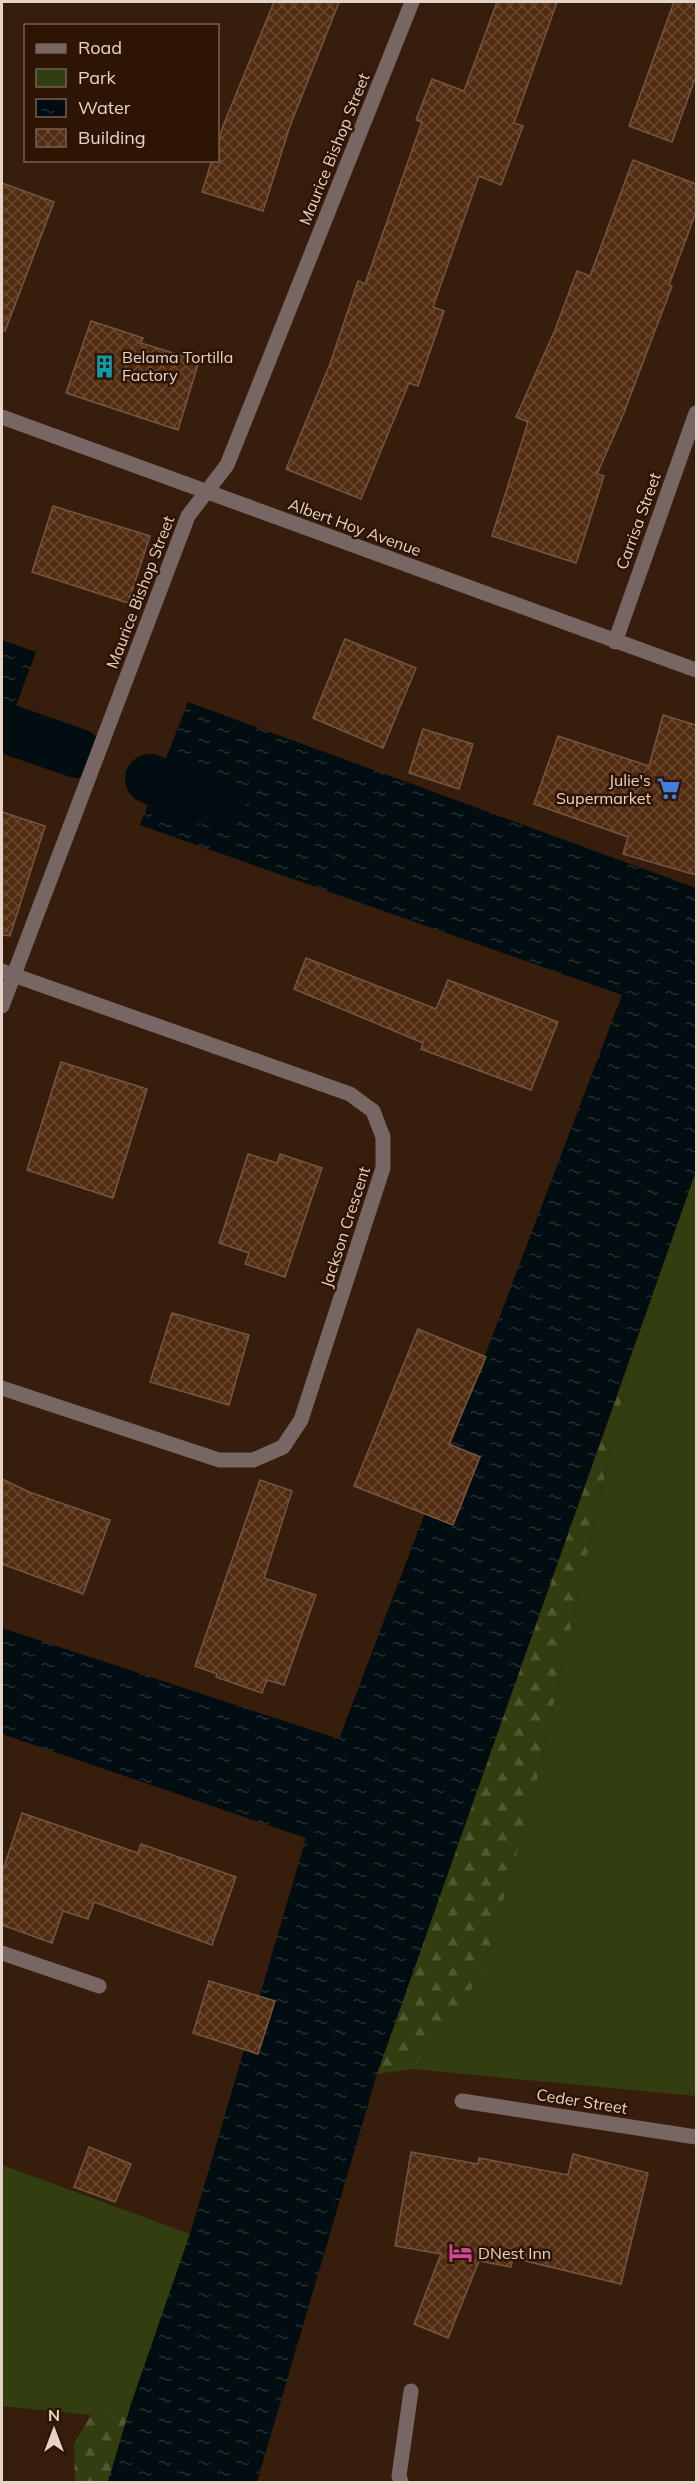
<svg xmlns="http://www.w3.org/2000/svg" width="698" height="2484" font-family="Mulish,sans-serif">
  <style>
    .green { fill: #323e10 }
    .forest { fill: url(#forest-firs) }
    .water { fill: url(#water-ripples) }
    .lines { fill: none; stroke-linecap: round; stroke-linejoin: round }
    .canal { stroke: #010d10; stroke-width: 50 }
    .building { fill: url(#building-cross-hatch); stroke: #745643; stroke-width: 1.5 }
    .minor { stroke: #776664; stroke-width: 15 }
    .labels { text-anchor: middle; stroke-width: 5; stroke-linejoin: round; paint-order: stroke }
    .street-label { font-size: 16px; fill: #e5d3c8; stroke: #2d1403 }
    .poi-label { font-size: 16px; fill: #e5d3c8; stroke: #2d1403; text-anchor: start }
  </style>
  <defs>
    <pattern id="forest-firs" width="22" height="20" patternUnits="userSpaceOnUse" patternTransform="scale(1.5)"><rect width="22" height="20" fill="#323e10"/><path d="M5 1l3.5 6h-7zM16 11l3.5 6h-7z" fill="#505931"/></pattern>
    <pattern id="water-ripples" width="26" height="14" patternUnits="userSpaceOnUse" patternTransform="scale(1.5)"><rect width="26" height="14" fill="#010d10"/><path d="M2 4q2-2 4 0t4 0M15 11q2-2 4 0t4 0" fill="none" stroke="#262f31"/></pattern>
    <pattern id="building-cross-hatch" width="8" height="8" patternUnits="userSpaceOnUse" patternTransform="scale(1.5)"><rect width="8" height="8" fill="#522c10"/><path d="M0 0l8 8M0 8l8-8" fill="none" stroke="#6b4a31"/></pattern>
  </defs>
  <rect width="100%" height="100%" fill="#371d0b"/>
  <g class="green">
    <polygon points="696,1171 696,2096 412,2069 482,1974 534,1793 632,1354"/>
    <polygon points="2,2165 190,2234 131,2404 91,2415 2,2406"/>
  </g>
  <g class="forest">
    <polygon points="632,1354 534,1793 482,1975 412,2069 377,2074"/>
    <polygon points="131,2404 108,2482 75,2482 74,2444 91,2415"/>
  </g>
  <g class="water">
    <polygon points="2,640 36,652 2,744"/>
    <polygon points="188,702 696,888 696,1171 377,2074 257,2482 108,2482 131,2404 190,2234 306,1838 2,1734 2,1628 339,1739 622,995 140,825"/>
  </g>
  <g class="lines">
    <g class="canal">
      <polyline points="2,727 77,753"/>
      <polyline points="150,779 221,804"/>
    </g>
  </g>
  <g class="building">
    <polygon points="274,2 339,2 290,126 263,211 202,192 212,160 218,160 218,144 223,126"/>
    <polygon points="497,2 557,2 514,123 523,126 501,185 479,176 433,307 444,311 418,386 409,383 361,499 286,469 330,364 358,281 365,284 422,122 416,120 432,79 464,91"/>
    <polygon points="674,2 696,2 696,76 672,142 629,126"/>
    <polygon points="633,160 696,184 696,212 669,285 672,286 623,415 597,474 604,476 576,563 492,536 528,422 516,417 555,330 577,271 590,276"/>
    <polygon points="2,183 54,202 5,331 2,331"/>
    <polygon points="91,321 143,338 141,343 199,361 178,430 66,393"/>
    <polygon points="53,506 150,536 128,603 32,572"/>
    <polygon points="345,639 416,668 383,748 313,718"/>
    <polygon points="663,715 696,725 696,875 623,854 628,837 534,804 558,736 649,766"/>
    <polygon points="423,729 473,744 459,789 409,773"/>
    <polygon points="2,812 45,826 10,936 2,935"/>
    <polygon points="306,958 436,1009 448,980 558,1022 531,1090 421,1049 423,1043 294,989"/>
    <polygon points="61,1062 147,1089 113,1198 27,1170"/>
    <polygon points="248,1154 277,1163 280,1154 322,1168 285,1277 245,1264 249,1253 219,1243"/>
    <polygon points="172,1313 249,1335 229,1405 150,1382"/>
    <polygon points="418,1329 486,1357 449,1444 480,1457 453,1525 354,1486"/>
    <polygon points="2,1479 29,1492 110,1520 83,1594 2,1564"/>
    <polygon points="260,1480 292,1491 264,1578 316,1595 284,1685 267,1680 262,1693 216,1677 217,1674 195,1666"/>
    <polygon points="22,1813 138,1853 141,1844 236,1877 212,1945 94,1902 88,1919 63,1911 52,1943 2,1925 2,1873"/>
    <polygon points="209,1981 275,2001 258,2054 193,2033"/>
    <polygon points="89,2147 131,2164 115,2202 74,2187"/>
    <polygon points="411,2152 478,2164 479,2158 568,2175 573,2154 648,2173 621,2284 513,2258 511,2267 479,2261 448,2338 414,2324 441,2254 395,2246"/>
  </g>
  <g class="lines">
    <g class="minor">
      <polyline points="2,417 696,670"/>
      <polyline points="615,642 696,413"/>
      <polyline points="2,971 350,1094 373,1111 383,1137 383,1168 301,1420 283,1447 253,1460 219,1460 2,1388"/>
      <polyline points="2,1006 188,516 227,465 412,2"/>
      <polyline points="2,1953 99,1986"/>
      <polyline points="462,2101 696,2137"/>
      <polyline points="401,2482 399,2476 411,2391"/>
    </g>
  </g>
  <defs>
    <symbol id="building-bare" viewBox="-9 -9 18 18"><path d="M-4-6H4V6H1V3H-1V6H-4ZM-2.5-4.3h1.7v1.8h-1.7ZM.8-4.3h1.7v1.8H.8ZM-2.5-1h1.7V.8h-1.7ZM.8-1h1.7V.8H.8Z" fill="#0f9aa8" stroke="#2d1403" stroke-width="2.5" paint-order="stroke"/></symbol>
    <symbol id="supermarket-bare" viewBox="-9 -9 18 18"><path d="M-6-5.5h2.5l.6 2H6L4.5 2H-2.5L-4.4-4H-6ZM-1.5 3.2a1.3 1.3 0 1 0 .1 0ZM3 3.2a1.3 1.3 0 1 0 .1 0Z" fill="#3f7fe0" stroke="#2d1403" stroke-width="2.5" paint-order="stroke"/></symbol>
    <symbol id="hotel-bare" viewBox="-9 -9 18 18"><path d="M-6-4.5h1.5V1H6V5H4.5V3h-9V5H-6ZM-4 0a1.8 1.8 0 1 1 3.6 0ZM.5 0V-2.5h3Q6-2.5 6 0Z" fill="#d1479c" stroke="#2d1403" stroke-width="2.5" paint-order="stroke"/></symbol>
  </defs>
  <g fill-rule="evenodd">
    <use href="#building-bare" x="88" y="350" width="33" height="33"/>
    <use href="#supermarket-bare" x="652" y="772" width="33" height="33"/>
    <use href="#hotel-bare" x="444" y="2236" width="33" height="33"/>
  </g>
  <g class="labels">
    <g class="street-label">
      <text transform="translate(334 149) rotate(-68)" y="6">Maurice Bishop Street</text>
      <text transform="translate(638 521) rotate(-70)" y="6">Carrisa Street</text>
      <text transform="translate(355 527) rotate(20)" y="6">Albert Hoy Avenue</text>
      <text transform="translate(140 592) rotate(-69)" y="6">Maurice Bishop Street</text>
      <text transform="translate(345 1227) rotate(-72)" y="6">Jackson Crescent</text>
      <text transform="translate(582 2101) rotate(9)" y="6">Ceder Street</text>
    </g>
    <g class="poi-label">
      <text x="122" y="363">Belama Tortilla<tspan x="122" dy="18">Factory</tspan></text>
      <text x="651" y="786" text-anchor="end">Julie's<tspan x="651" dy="18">Supermarket</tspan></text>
      <text x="478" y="2259">DNest Inn</text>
    </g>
  </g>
  <rect width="698" height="2484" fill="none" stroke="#e5d3c8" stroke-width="6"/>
  <rect x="24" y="24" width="195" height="138" fill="#2d1403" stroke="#776052" stroke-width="1.5"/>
  <rect x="36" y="44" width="30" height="9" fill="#776664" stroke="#776052" stroke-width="1.5"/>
  <text x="78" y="54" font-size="18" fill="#e5d3c8">Road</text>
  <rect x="36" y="69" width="30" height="18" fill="#323e10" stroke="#776052" stroke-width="1.5"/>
  <text x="78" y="84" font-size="18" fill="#e5d3c8">Park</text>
  <rect x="36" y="99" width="30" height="18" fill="url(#water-ripples)" stroke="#776052" stroke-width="1.5"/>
  <text x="78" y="114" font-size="18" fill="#e5d3c8">Water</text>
  <rect x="36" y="129" width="30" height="18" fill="url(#building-cross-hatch)" stroke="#776052" stroke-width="1.5"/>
  <text x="78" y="144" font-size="18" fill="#e5d3c8">Building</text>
  <g transform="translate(54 2430)" stroke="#2d1403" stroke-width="4.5" paint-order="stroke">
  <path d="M0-4.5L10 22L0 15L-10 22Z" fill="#e5d3c8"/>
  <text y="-9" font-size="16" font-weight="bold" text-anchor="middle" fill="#e5d3c8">N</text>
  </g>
</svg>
